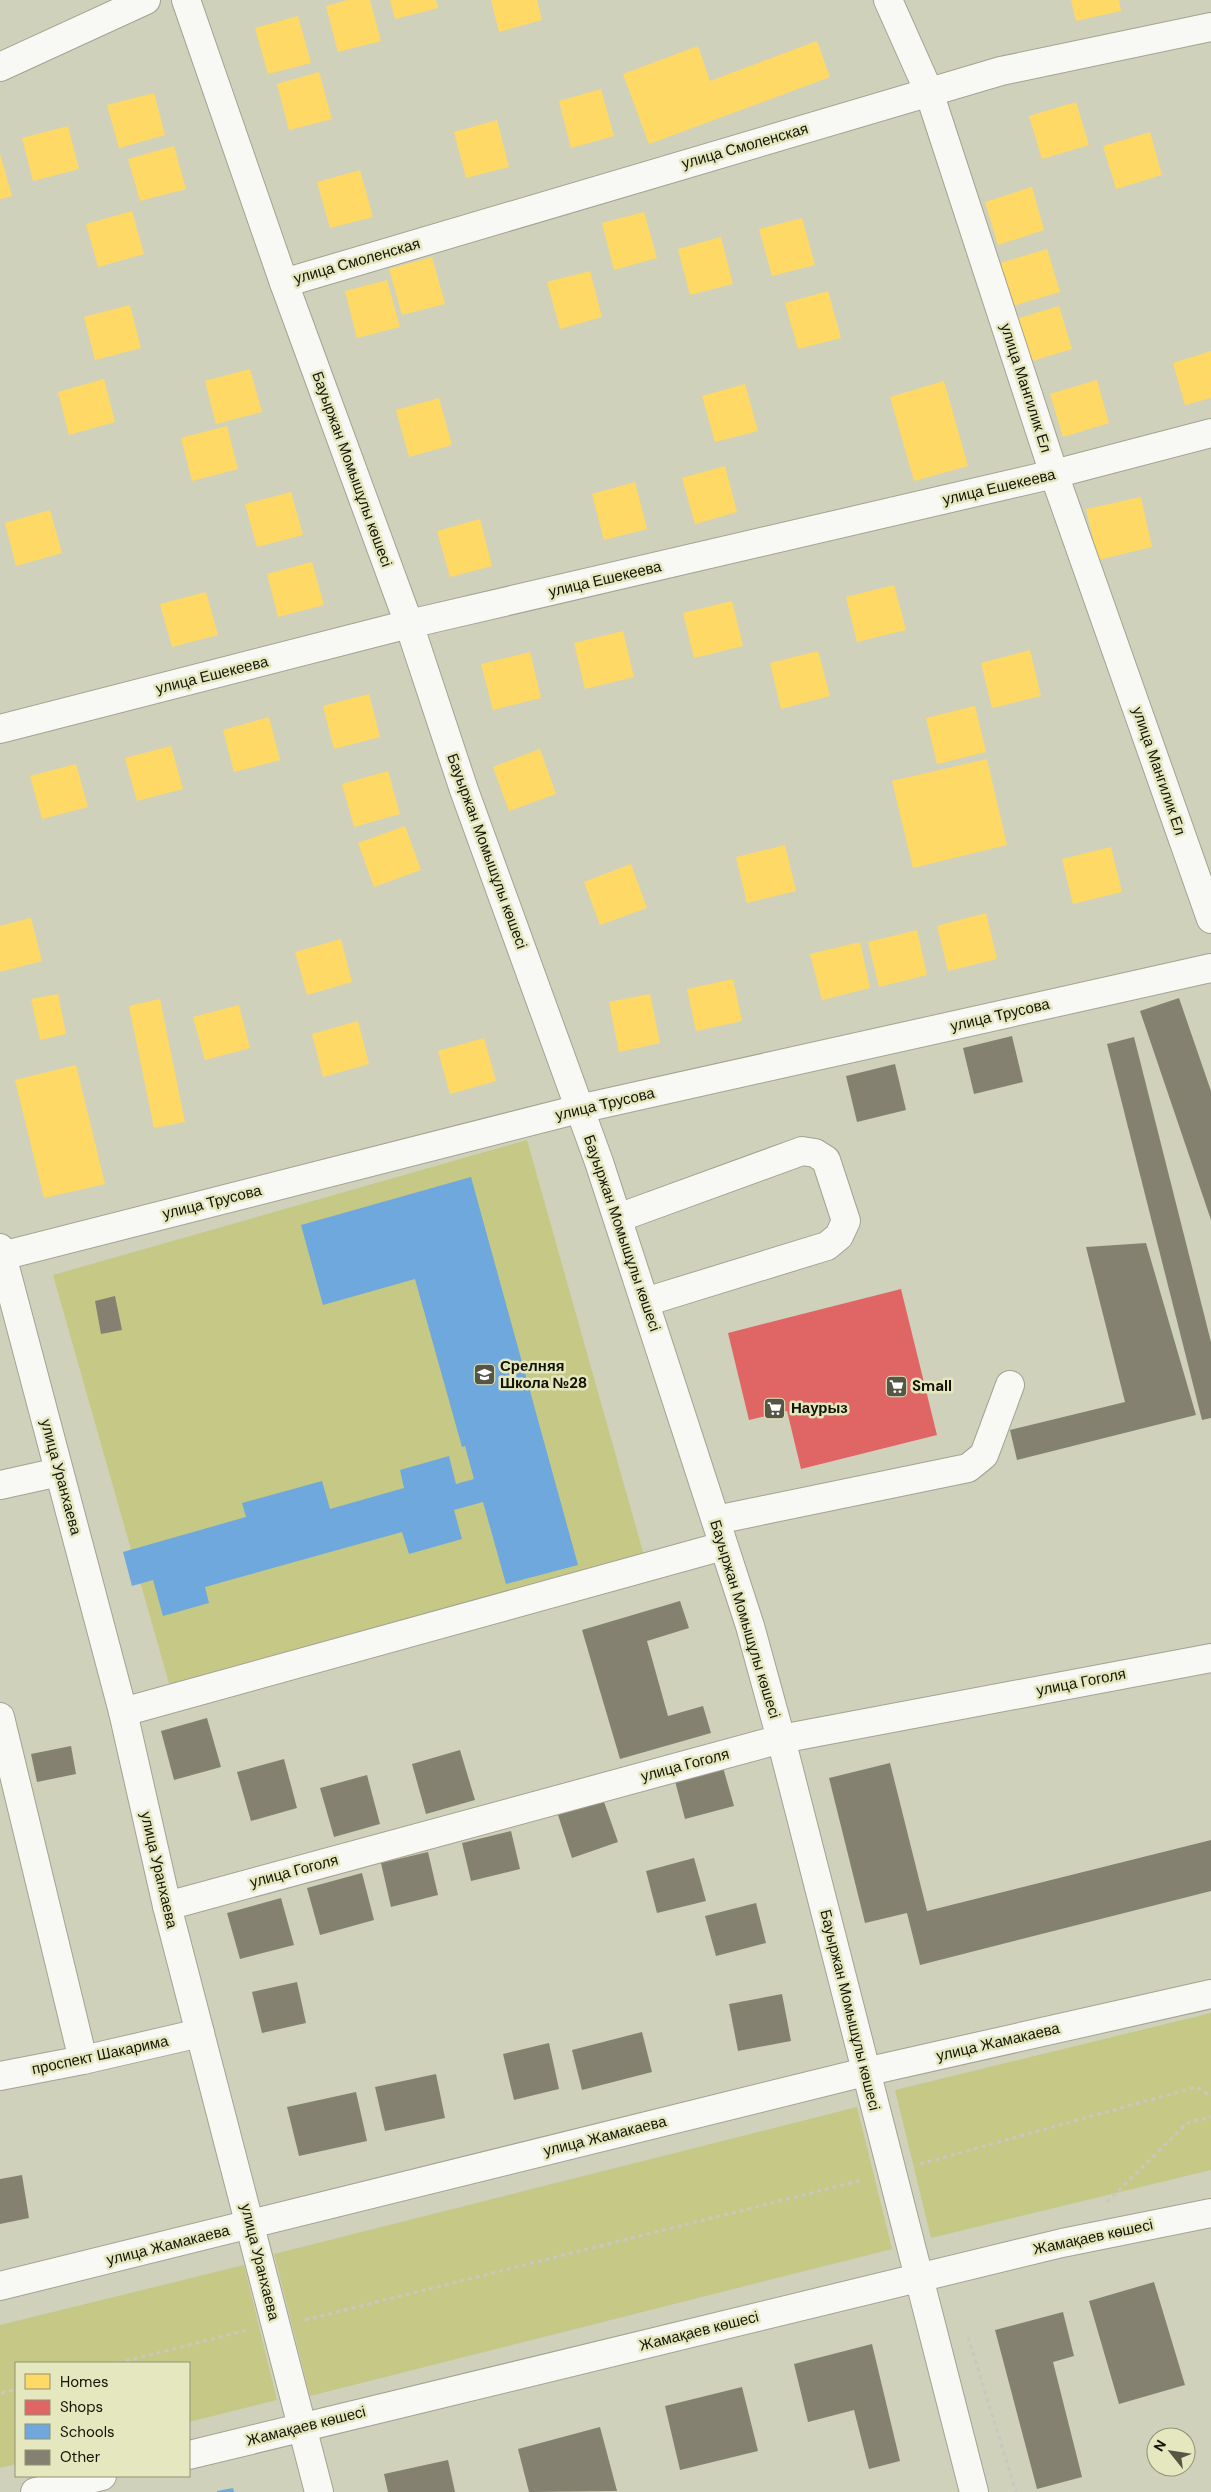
<svg xmlns="http://www.w3.org/2000/svg" width="1211" height="2492" font-family="'DM Sans',sans-serif">
  <style>
    .green { fill: #c6c886 }
    .homes { fill: #ffd966 }
    .shops { fill: #e06666 }
    .schools { fill: #6fa8dc }
    .building { fill: #848170 }
    .lines { fill: none; stroke-linecap: round; stroke-linejoin: round }
    .minor-casing { stroke: #a3a392; stroke-width: 30 }
    .path { stroke: #c8c8c2; stroke-width: 3; stroke-dasharray: 4 4; stroke-linecap: butt }
    .minor { stroke: #f8f8f5; stroke-width: 28 }
    .labels { text-anchor: middle; stroke-width: 5; stroke-linejoin: round; paint-order: stroke }
    .street-label { font-size: 15px; fill: #131406; stroke: #e5e7bf }
    .poi-label { font-size: 15px; font-weight: bold; fill: #131406; stroke: #e5e7bf; text-anchor: start }
  </style>
  <rect width="100%" height="100%" fill="#d0d1bb"/>
  <g class="green">
    <polygon points="527,1140 645,1559 172,1694 53,1275"/>
    <polygon points="1211,2013 1211,2170 931,2238 895,2090"/>
    <polygon points="857,2107 892,2249 310,2396 274,2254"/>
    <polygon points="244,2265 277,2400 189,2422 189,2363 16,2363 16,2464 0,2468 0,2325"/>
  </g>
  <g class="homes">
    <polygon points="348,0 370,0 381,41 338,52 326,6"/>
    <polygon points="390,0 436,0 438,8 395,19"/>
    <polygon points="491,0 537,0 542,20 499,32"/>
    <polygon points="1071,0 1119,0 1121,11 1076,21"/>
    <polygon points="298,16 311,63 268,74 255,28"/>
    <polygon points="817,41 830,77 649,144 623,74 698,46 710,81"/>
    <polygon points="319,72 332,119 289,130 277,84"/>
    <polygon points="601,89 614,136 571,148 559,101"/>
    <polygon points="154,93 165,135 119,148 107,105"/>
    <polygon points="1076,102 1089,145 1042,159 1029,116"/>
    <polygon points="497,120 509,167 466,178 454,132"/>
    <polygon points="68,126 79,169 33,181 22,138"/>
    <polygon points="1150,132 1162,175 1116,189 1103,146"/>
    <polygon points="174,146 186,189 140,201 128,159"/>
    <polygon points="0,154 12,196 0,199"/>
    <polygon points="360,170 373,217 330,228 317,182"/>
    <polygon points="1032,187 1044,230 998,245 985,202"/>
    <polygon points="132,211 144,254 98,267 86,224"/>
    <polygon points="644,212 657,258 614,270 602,223"/>
    <polygon points="802,218 815,265 772,276 759,229"/>
    <polygon points="721,237 733,284 690,295 678,249"/>
    <polygon points="1047,249 1060,292 1013,306 1000,263"/>
    <polygon points="432,257 445,304 402,315 389,269"/>
    <polygon points="590,271 602,317 560,329 547,282"/>
    <polygon points="387,280 400,327 357,338 345,291"/>
    <polygon points="828,291 841,338 798,349 785,303"/>
    <polygon points="130,305 141,348 95,360 84,317"/>
    <polygon points="1059,306 1072,349 1026,363 1013,320"/>
    <polygon points="1211,351 1211,398 1185,405 1173,363"/>
    <polygon points="250,369 262,412 216,424 205,381"/>
    <polygon points="104,379 115,422 69,435 58,392"/>
    <polygon points="1097,380 1109,423 1063,437 1050,394"/>
    <polygon points="944,381 968,466 914,481 890,397"/>
    <polygon points="745,384 758,431 715,442 702,396"/>
    <polygon points="439,398 452,445 409,457 396,410"/>
    <polygon points="227,426 238,469 192,481 181,438"/>
    <polygon points="725,466 737,512 695,524 682,478"/>
    <polygon points="635,482 647,529 604,540 592,494"/>
    <polygon points="291,492 303,535 257,547 245,504"/>
    <polygon points="1141,497 1152,547 1098,560 1086,509"/>
    <polygon points="50,510 62,553 16,566 5,523"/>
    <polygon points="480,519 492,566 450,577 437,531"/>
    <polygon points="312,562 324,605 278,617 267,574"/>
    <polygon points="894,585 906,630 857,642 846,597"/>
    <polygon points="206,592 218,635 172,647 160,604"/>
    <polygon points="732,601 743,646 694,658 683,613"/>
    <polygon points="623,631 634,677 585,689 574,643"/>
    <polygon points="1030,650 1041,696 992,708 981,663"/>
    <polygon points="818,651 830,696 781,709 770,663"/>
    <polygon points="530,652 541,698 493,710 481,664"/>
    <polygon points="369,694 380,737 334,749 323,706"/>
    <polygon points="975,706 986,752 937,764 926,718"/>
    <polygon points="269,717 280,760 234,772 223,730"/>
    <polygon points="171,746 183,789 137,801 125,758"/>
    <polygon points="540,749 556,794 509,811 493,767"/>
    <polygon points="987,759 1007,845 913,868 892,781"/>
    <polygon points="76,764 88,807 42,819 30,776"/>
    <polygon points="388,771 400,814 354,827 342,784"/>
    <polygon points="405,826 421,870 374,887 358,843"/>
    <polygon points="785,845 796,891 747,903 736,857"/>
    <polygon points="1111,847 1122,892 1073,904 1062,859"/>
    <polygon points="631,864 647,908 600,925 584,882"/>
    <polygon points="986,913 997,959 948,971 937,926"/>
    <polygon points="31,918 42,961 0,972 0,926"/>
    <polygon points="917,930 927,975 879,987 868,942"/>
    <polygon points="341,939 352,982 307,995 295,952"/>
    <polygon points="860,942 870,988 822,1000 810,954"/>
    <polygon points="733,979 742,1021 696,1031 687,989"/>
    <polygon points="58,994 66,1034 40,1040 31,999"/>
    <polygon points="650,994 660,1043 619,1052 609,1002"/>
    <polygon points="160,999 185,1122 154,1128 129,1006"/>
    <polygon points="239,1005 250,1048 205,1060 193,1017"/>
    <polygon points="358,1021 369,1064 323,1077 312,1034"/>
    <polygon points="484,1038 496,1081 450,1094 438,1051"/>
    <polygon points="76,1065 105,1184 44,1198 15,1080"/>
  </g>
  <polygon class="shops" points="901,1289 937,1435 801,1469 787,1411 749,1420 728,1333"/>
  <g class="schools">
    <polygon points="471,1177 578,1565 506,1584 483,1502 454,1510 462,1539 409,1554 402,1532 205,1587 209,1603 163,1616 153,1580 132,1586 123,1552 246,1517 242,1503 322,1481 330,1509 404,1488 400,1470 449,1456 456,1484 474,1479 465,1446 462,1447 415,1279 323,1305 301,1225"/>
    <polygon points="233,2488 234,2492 217,2492 217,2491"/>
  </g>
  <g class="building">
    <polygon points="1179,998 1211,1091 1211,1220 1140,1011"/>
    <polygon points="1012,1036 1023,1082 974,1094 963,1048"/>
    <polygon points="1134,1037 1211,1342 1211,1418 1202,1420 1107,1044"/>
    <polygon points="895,1064 906,1110 857,1122 846,1076"/>
    <polygon points="1146,1243 1196,1415 1017,1460 1010,1430 1125,1402 1086,1247"/>
    <polygon points="115,1296 122,1330 101,1334 95,1301"/>
    <polygon points="680,1601 689,1628 647,1641 668,1716 703,1706 711,1733 620,1759 582,1630"/>
    <polygon points="207,1718 221,1767 174,1780 161,1731"/>
    <polygon points="71,1746 76,1774 37,1782 31,1754"/>
    <polygon points="460,1750 475,1800 426,1814 412,1764"/>
    <polygon points="284,1759 297,1808 251,1821 237,1772"/>
    <polygon points="890,1763 927,1911 1211,1840 1211,1891 920,1965 907,1913 865,1923 829,1778"/>
    <polygon points="722,1764 734,1806 685,1819 674,1777"/>
    <polygon points="367,1775 380,1824 334,1837 320,1788"/>
    <polygon points="603,1799 618,1842 572,1858 558,1815"/>
    <polygon points="511,1831 520,1869 471,1881 462,1843"/>
    <polygon points="428,1852 438,1895 391,1907 381,1863"/>
    <polygon points="694,1858 706,1901 657,1913 646,1871"/>
    <polygon points="362,1873 374,1920 320,1935 307,1888"/>
    <polygon points="281,1898 294,1945 240,1959 227,1913"/>
    <polygon points="756,1903 766,1943 716,1956 705,1916"/>
    <polygon points="297,1982 306,2023 262,2033 252,1992"/>
    <polygon points="782,1994 791,2041 738,2051 729,2004"/>
    <polygon points="642,2032 652,2072 582,2090 572,2050"/>
    <polygon points="549,2043 559,2089 514,2100 503,2054"/>
    <polygon points="436,2074 445,2118 385,2131 375,2087"/>
    <polygon points="356,2092 367,2141 299,2156 287,2107"/>
    <polygon points="22,2175 29,2218 0,2224 0,2179"/>
    <polygon points="1154,2282 1185,2385 1119,2404 1089,2301"/>
    <polygon points="1063,2312 1074,2356 1053,2362 1082,2477 1037,2489 995,2330"/>
    <polygon points="872,2344 900,2461 869,2469 854,2410 808,2422 794,2364"/>
    <polygon points="742,2387 758,2451 680,2470 665,2406"/>
    <polygon points="600,2427 617,2491 529,2492 518,2449"/>
    <polygon points="448,2460 455,2492 388,2492 384,2474"/>
  </g>
  <g class="lines">
    <defs>
      <g id="minor">
        <polyline points="186,0 284,283 409,624 464,790 599,1162 750,1626 781,1739 974,2492"/>
        <polyline points="888,0 929,92 1054,474 1211,919"/>
        <polyline points="0,67 146,0"/>
        <polyline points="284,283 1001,71 1211,27"/>
        <polyline points="0,729 409,624 1054,474 1211,433"/>
        <polyline points="618,1218 802,1151 815,1153 826,1160 846,1221 839,1236 827,1246 645,1302"/>
        <polyline points="0,1248 123,1712 167,1906 319,2492"/>
        <polyline points="2,1256 579,1109 1211,968"/>
        <polyline points="0,1485 59,1472"/>
        <polyline points="716,1520 968,1468 984,1455 1010,1385"/>
        <polyline points="123,1712 723,1546"/>
        <polyline points="0,1717 83,2060"/>
        <polyline points="167,1906 781,1739 1211,1658"/>
        <polyline points="0,2076 83,2060 200,2033"/>
        <polyline points="0,2286 865,2072 1211,1994"/>
        <polyline points="189,2455 1062,2243 1211,2213"/>
        <polyline points="35,2492 102,2476"/>
      </g>
    </defs>
    <use href="#minor" class="minor-casing"/>
    <g class="path">
      <polyline points="920,2164 1196,2087 1211,2096"/>
      <polyline points="1107,2202 1187,2123 1211,2117"/>
      <polyline points="305,2320 863,2180"/>
      <polyline points="968,2337 1016,2492"/>
      <polyline points="118,2363 247,2330"/>
      <polyline points="1,2393 16,2389"/>
    </g>
    <use href="#minor" class="minor"/>
  </g>
  <defs>
    <symbol id="school-square" viewBox="-11 -11 22 22"><rect x="-9" y="-9" width="18" height="18" rx="4" fill="#555645" stroke="#e5e7bf"/><path d="M0-5L7-2L0 1L-7-2ZM-4 1L0 2.5L4 1V4Q0 6-4 4Z" fill="#fff"/></symbol>
    <symbol id="supermarket-square" viewBox="-11 -11 22 22"><rect x="-9" y="-9" width="18" height="18" rx="4" fill="#555645" stroke="#e5e7bf"/><path d="M-6-5.5h2.5l.6 2H6L4.5 2H-2.5L-4.4-4H-6ZM-1.5 3.2a1.3 1.3 0 1 0 .1 0ZM3 3.2a1.3 1.3 0 1 0 .1 0Z" fill="#fff"/></symbol>
  </defs>
  <g fill-rule="evenodd">
    <use href="#school-square" x="472" y="1362" width="25" height="25"/>
    <use href="#supermarket-square" x="884" y="1374" width="25" height="25"/>
    <use href="#supermarket-square" x="762" y="1396" width="25" height="25"/>
  </g>
  <g class="labels">
    <g class="street-label">
      <text transform="translate(745 146) rotate(-16)" y="5">улица Смоленская</text>
      <text transform="translate(357 261) rotate(-16)" y="5">улица Смоленская</text>
      <text transform="translate(1026 388) rotate(72)" y="5">улица Мангилик Ел</text>
      <text transform="translate(352 469) rotate(70)" y="5">Бауыржан Момышұлы көшесі</text>
      <text transform="translate(999 487) rotate(-13)" y="5">улица Ешекеева</text>
      <text transform="translate(605 579) rotate(-13)" y="5">улица Ешекеева</text>
      <text transform="translate(212 675) rotate(-14)" y="5">улица Ешекеева</text>
      <text transform="translate(1159 771) rotate(71)" y="5">улица Мангилик Ел</text>
      <text transform="translate(487 851) rotate(70)" y="5">Бауыржан Момышұлы көшесі</text>
      <text transform="translate(1000 1015) rotate(-13)" y="5">улица Трусова</text>
      <text transform="translate(605 1104) rotate(-13)" y="5">улица Трусова</text>
      <text transform="translate(212 1202) rotate(-14)" y="5">улица Трусова</text>
      <text transform="translate(622 1233) rotate(71)" y="5">Бауыржан Момышұлы көшесі</text>
      <text transform="translate(61 1477) rotate(75)" y="5">улица Уранхаева</text>
      <text transform="translate(745 1619) rotate(73)" y="5">Бауыржан Момышұлы көшесі</text>
      <text transform="translate(1081 1682) rotate(-11)" y="5">улица Гоголя</text>
      <text transform="translate(685 1765) rotate(-15)" y="5">улица Гоголя</text>
      <text transform="translate(159 1870) rotate(77)" y="5">улица Уранхаева</text>
      <text transform="translate(294 1871) rotate(-15)" y="5">улица Гоголя</text>
      <text transform="translate(850 2010) rotate(76)" y="5">Бауыржан Момышұлы көшесі</text>
      <text transform="translate(998 2042) rotate(-13)" y="5">улица Жамакаева</text>
      <text transform="translate(100 2055) rotate(-12)" y="5">проспект Шакарима</text>
      <text transform="translate(605 2136) rotate(-14)" y="5">улица Жамакаева</text>
      <text transform="translate(1093 2237) rotate(-12)" y="5">Жамақаев көшесі</text>
      <text transform="translate(168 2245) rotate(-14)" y="5">улица Жамакаева</text>
      <text transform="translate(260 2262) rotate(76)" y="5">улица Уранхаева</text>
      <text transform="translate(699 2331) rotate(-14)" y="5">Жамақаев көшесі</text>
      <text transform="translate(306 2426) rotate(-14)" y="5">Жамақаев көшесі</text>
    </g>
    <g class="poi-label">
      <text x="500" y="1371">Срелняя<tspan x="500" dy="17">Школа №28</tspan></text>
      <text x="912" y="1391">Small</text>
      <text x="791" y="1413">Наурыз</text>
    </g>
  </g>
  <rect x="15" y="2362" width="175" height="115" fill="#e5e7bf" stroke="#919375"/>
  <rect x="25" y="2374" width="25" height="15" fill="#ffd966" stroke="#919375"/>
  <text x="60" y="2387" font-size="15" fill="#131406">Homes</text>
  <rect x="25" y="2400" width="25" height="15" fill="#e06666" stroke="#919375"/>
  <text x="60" y="2412" font-size="15" fill="#131406">Shops</text>
  <rect x="25" y="2424" width="25" height="15" fill="#6fa8dc" stroke="#919375"/>
  <text x="60" y="2437" font-size="15" fill="#131406">Schools</text>
  <rect x="25" y="2450" width="25" height="15" fill="#848170" stroke="#919375"/>
  <text x="60" y="2462" font-size="15" fill="#131406">Other</text>
  <g transform="translate(1171 2452) rotate(300)"><circle r="24" fill="#e5e7bf" stroke="#919375"/>
  <path d="M0-4L9 19L0 12L-9 19Z" fill="#555645"/>
  <text y="-8" font-size="14" font-weight="bold" text-anchor="middle" fill="#131406">N</text>
  </g>
</svg>
